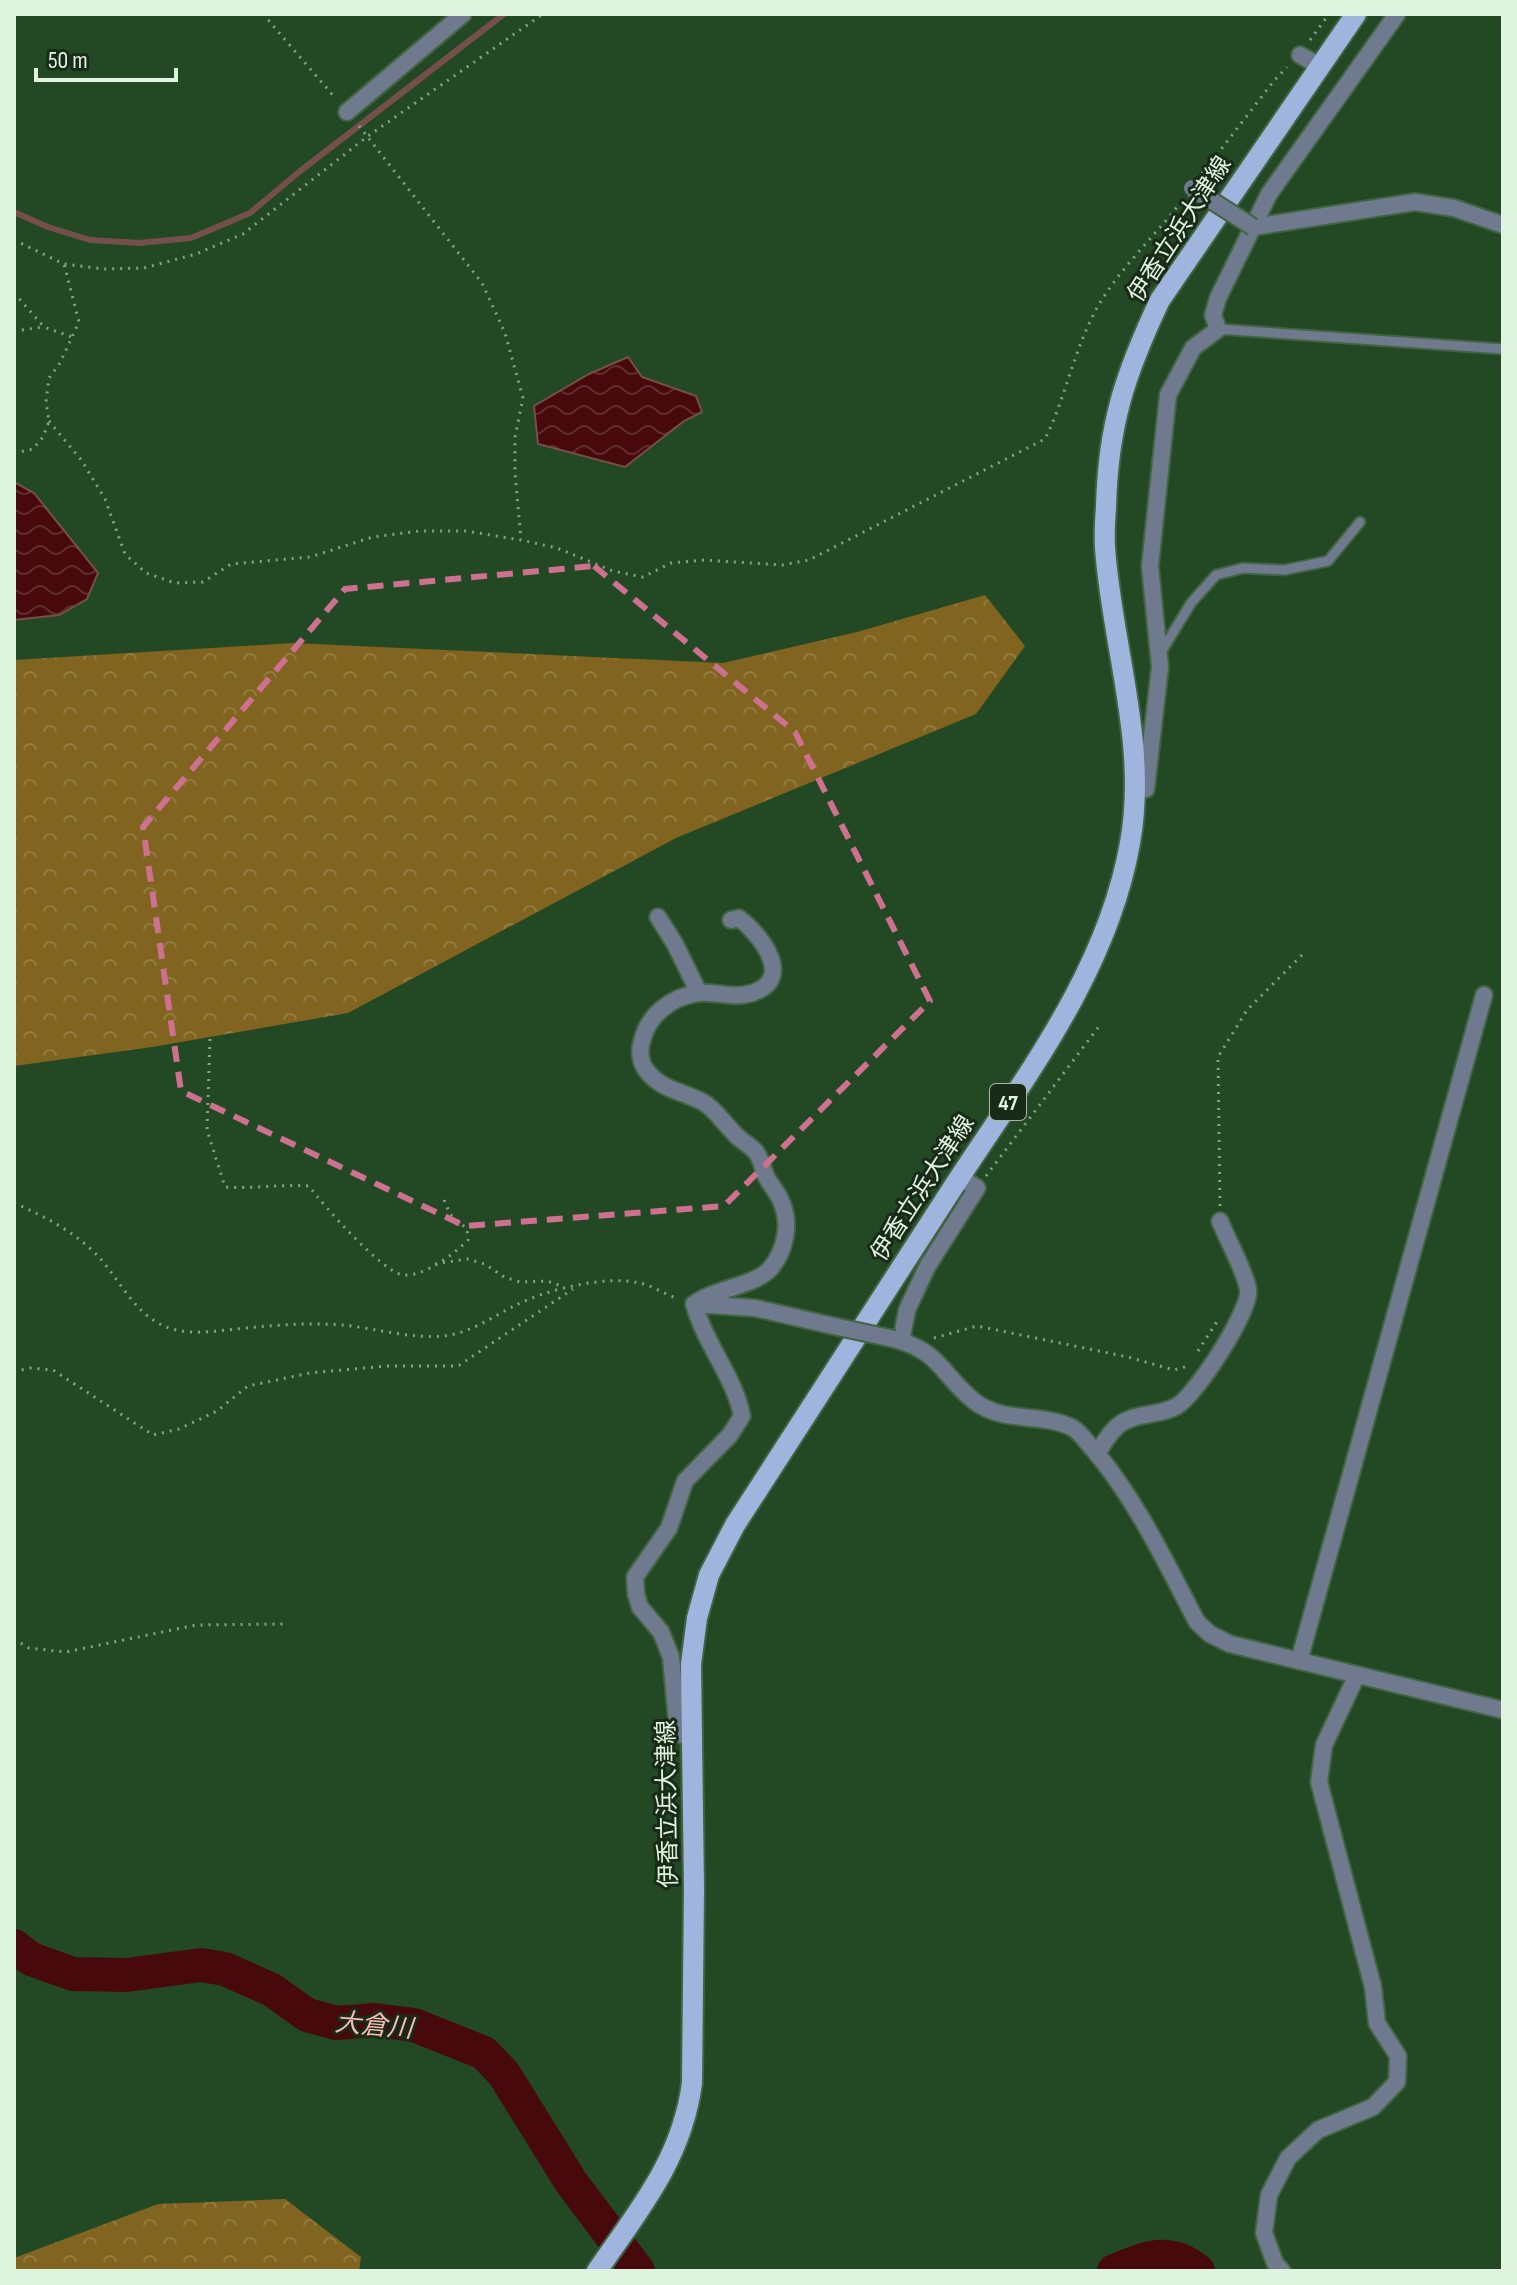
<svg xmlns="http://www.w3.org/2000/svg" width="1517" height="2285" font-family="'Sofia Sans Condensed','Noto Sans JP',sans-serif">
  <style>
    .forest { fill: url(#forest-crowns) }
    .water { fill: url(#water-waves); stroke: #75504b; stroke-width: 2 }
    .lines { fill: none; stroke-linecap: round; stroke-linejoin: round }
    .stream { stroke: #75504b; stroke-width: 6 }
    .river { stroke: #48090c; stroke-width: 34 }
    .lane-casing { stroke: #416442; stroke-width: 13 }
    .street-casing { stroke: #416442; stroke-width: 20 }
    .primary-casing { stroke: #416442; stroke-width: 24 }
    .path { stroke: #87a387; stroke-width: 3; stroke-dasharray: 2 6; stroke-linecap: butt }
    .lane { stroke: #707a8e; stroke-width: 9 }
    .street { stroke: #707a8e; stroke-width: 16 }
    .primary { stroke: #a0b5dd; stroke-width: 20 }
    .street-bridge-casing { stroke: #416442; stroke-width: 20; stroke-linecap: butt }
    .street-bridge { stroke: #707a8e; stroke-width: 16 }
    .marked { fill: none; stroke: #ce708f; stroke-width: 6; stroke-dasharray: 16 10; stroke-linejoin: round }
    .labels { text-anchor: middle; stroke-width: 6; stroke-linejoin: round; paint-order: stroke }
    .shield { fill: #192a19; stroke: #a4b7a3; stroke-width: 2 }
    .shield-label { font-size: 22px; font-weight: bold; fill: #dff4de }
    .street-label { font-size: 24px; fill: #dff4de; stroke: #192a19 }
    .water-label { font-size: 26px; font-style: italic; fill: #fabbb5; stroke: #192a19 }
  </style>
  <defs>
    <pattern id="forest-crowns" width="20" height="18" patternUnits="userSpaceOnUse" patternTransform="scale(2)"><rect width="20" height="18" fill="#816420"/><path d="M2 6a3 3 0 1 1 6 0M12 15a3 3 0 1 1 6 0" fill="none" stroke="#927b40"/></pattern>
    <pattern id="water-waves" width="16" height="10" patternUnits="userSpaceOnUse" patternTransform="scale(2)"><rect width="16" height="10" fill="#48090c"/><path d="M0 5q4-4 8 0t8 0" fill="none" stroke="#622d2f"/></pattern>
  </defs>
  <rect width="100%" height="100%" fill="#234824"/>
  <g class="forest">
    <polygon points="985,595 1025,646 976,714 676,838 348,1013 152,1047 14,1066 14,660 293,643 723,663 857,632"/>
    <polygon points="285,2199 361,2257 359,2271 14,2271 14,2258 158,2204"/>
  </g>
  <g class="water">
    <polygon points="628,357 642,377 696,396 702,412 684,421 625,467 538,444 534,406 589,374"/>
    <polygon points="14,482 34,493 98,573 87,599 59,615 14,620"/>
  </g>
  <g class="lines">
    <polyline class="stream" points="14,212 48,227 90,240 139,243 191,238 250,213 299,172 504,14"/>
    <g class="river">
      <polyline points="14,1946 31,1959 73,1974 127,1975 201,1965 225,1969 272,1990 307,2015 336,2023 375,2020 414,2025 484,2053 504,2074 571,2182 638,2271"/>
      <path d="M1114 2271C1145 2259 1168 2246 1198 2271"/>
    </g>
    <defs>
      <g id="lane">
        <polyline points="1218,329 1503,349"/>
        <polyline points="1160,654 1191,603 1216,575 1243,568 1284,570 1328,561 1360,522"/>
      </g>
      <g id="street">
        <polyline points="1300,55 1320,66"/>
        <polyline points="347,112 463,14"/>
        <polyline points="1253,227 1415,202 1454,208 1503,225"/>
        <polyline points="1135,789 1146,789 1160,667 1150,566 1168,395 1193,348 1218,329 1213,315 1218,298 1269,194 1397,14"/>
        <polyline points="658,917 675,944 699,993"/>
        <path d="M694 1304C716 1288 754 1286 770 1269 786 1250 791 1223 781 1201 778 1193 772 1187 768 1180 763 1172 762 1160 756 1152 750 1145 739 1140 733 1132 724 1123 714 1108 703 1102 682 1091 661 1090 646 1070 640 1062 639 1050 642 1041 648 1015 671 997 698 993 715 991 732 999 752 993 796 979 760 934 739 918L731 920"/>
        <polyline points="694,1304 755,1308 829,1325"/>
        <path d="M894 1339C940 1351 942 1375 974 1401 1003 1424 1042 1412 1073 1428 1081 1433 1087 1443 1094 1450 1137 1501 1166 1563 1197 1622L1210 1634 1230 1644 1503 1710"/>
        <polyline points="901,1341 907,1310 927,1267 977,1188 960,1177"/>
        <path d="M1097 1454C1105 1441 1114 1424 1130 1419 1145 1413 1161 1415 1177 1406 1196 1395 1252 1309 1248 1289 1245 1271 1227 1239 1220 1221"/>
        <polyline points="1299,1661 1484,995"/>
        <path d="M692 1739 678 1733 671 1657 661 1632 640 1607 636 1594 635 1577 669 1528 685 1481 730 1435 742 1416C735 1378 705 1344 694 1304"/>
        <polyline points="1282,2271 1275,2263 1264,2233 1269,2195 1288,2158 1318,2130 1373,2107 1397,2082 1398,2056 1377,2023 1373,1987 1319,1782 1324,1745 1357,1675"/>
      </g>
      <path id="primary" d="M597 2271C639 2210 682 2159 692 2083L694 1889 691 1664 697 1618 709 1575 735 1525C807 1413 879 1301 952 1189 1022 1081 1107 974 1130 843 1148 744 1112 646 1105 548 1104 534 1105 520 1106 507 1108 425 1125 374 1160 300L1356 14"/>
    </defs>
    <use href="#lane" class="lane-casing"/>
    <use href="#street" class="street-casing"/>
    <use href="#primary" class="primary-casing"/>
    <g class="path">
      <polyline points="263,14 336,99"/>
      <polyline points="1310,40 1329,14"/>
      <polyline points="359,126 482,283 505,333 523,398 515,437 515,473 521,539"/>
      <polyline points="1202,174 1273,82 1287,67"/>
      <polyline points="14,240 64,264 104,269 144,268 196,254 243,234 368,136 543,14"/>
      <polyline points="14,293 44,327 72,337"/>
      <polyline points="14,331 44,327"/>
      <path d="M49 421 82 461 105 499 125 554 146 573 175 583 203 582 231 564 310 557 373 537 419 531H466L521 540 557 548 613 571 643 577 671 563 704 560 782 565 809 560 1045 439C1066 397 1074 349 1097 308 1119 269 1154 237 1181 202"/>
      <polyline points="14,453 33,449 43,437 49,421 46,402 49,378 60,363 79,322 64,264"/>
      <path d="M210 1039 207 1130 225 1187C253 1189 281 1184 309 1186 323 1205 382 1272 403 1275 424 1277 454 1254 468 1240L467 1229 450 1214 442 1195"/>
      <polyline points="986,1176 1100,1025"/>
      <path d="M14 1203C44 1216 73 1231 96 1254 121 1280 135 1318 172 1329 190 1334 209 1332 227 1330 265 1326 303 1322 342 1325 376 1328 416 1341 450 1335 473 1331 496 1315 516 1305 548 1289 606 1275 640 1283 653 1286 666 1295 679 1299"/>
      <polyline points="1220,1206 1218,1057 1247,1010 1304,953"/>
      <polyline points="435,1264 467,1259 485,1264 504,1277 520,1282 547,1281 564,1287"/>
      <polyline points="934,1338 977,1326 1128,1357 1174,1370 1188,1366"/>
      <polyline points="1198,1351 1218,1320"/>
      <polyline points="14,1372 30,1368 53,1370 153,1435 179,1429 217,1411 248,1386 310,1373 386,1366 458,1366 573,1289"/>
      <polyline points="14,1639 29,1648 66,1652 196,1625 285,1624"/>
    </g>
    <use href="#lane" class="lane"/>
    <use href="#street" class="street"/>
    <use href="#primary" class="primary"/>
    <defs>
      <g id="street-bridge">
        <polyline points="1192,188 1253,227"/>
        <polyline points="829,1325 894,1339"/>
      </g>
    </defs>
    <use href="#street-bridge" class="street-bridge-casing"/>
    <use href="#street-bridge" class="street-bridge"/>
  </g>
  <path class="marked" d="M594 566 795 732 930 1001 724 1206 465 1226 181 1091 143 827 345 589Z"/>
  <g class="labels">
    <rect class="shield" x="990" y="1084" width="36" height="36" rx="6"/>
    <g class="shield-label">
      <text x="1008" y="1110">47</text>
    </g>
    <g class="street-label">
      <text transform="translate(1179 229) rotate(-57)" y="8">伊香立浜大津線</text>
      <text transform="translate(922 1188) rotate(-57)" y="8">伊香立浜大津線</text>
      <text transform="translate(667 1804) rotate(-91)" y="8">伊香立浜大津線</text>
    </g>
    <g class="water-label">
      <text transform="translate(374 2025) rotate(5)" y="9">大倉川</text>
    </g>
  </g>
  <rect width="1517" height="2285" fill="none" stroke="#dff4de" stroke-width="32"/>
  <path d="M36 68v12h140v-12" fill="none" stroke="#dff4de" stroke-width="4"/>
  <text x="48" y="68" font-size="24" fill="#dff4de" stroke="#192a19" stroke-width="6" paint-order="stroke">50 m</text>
</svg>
